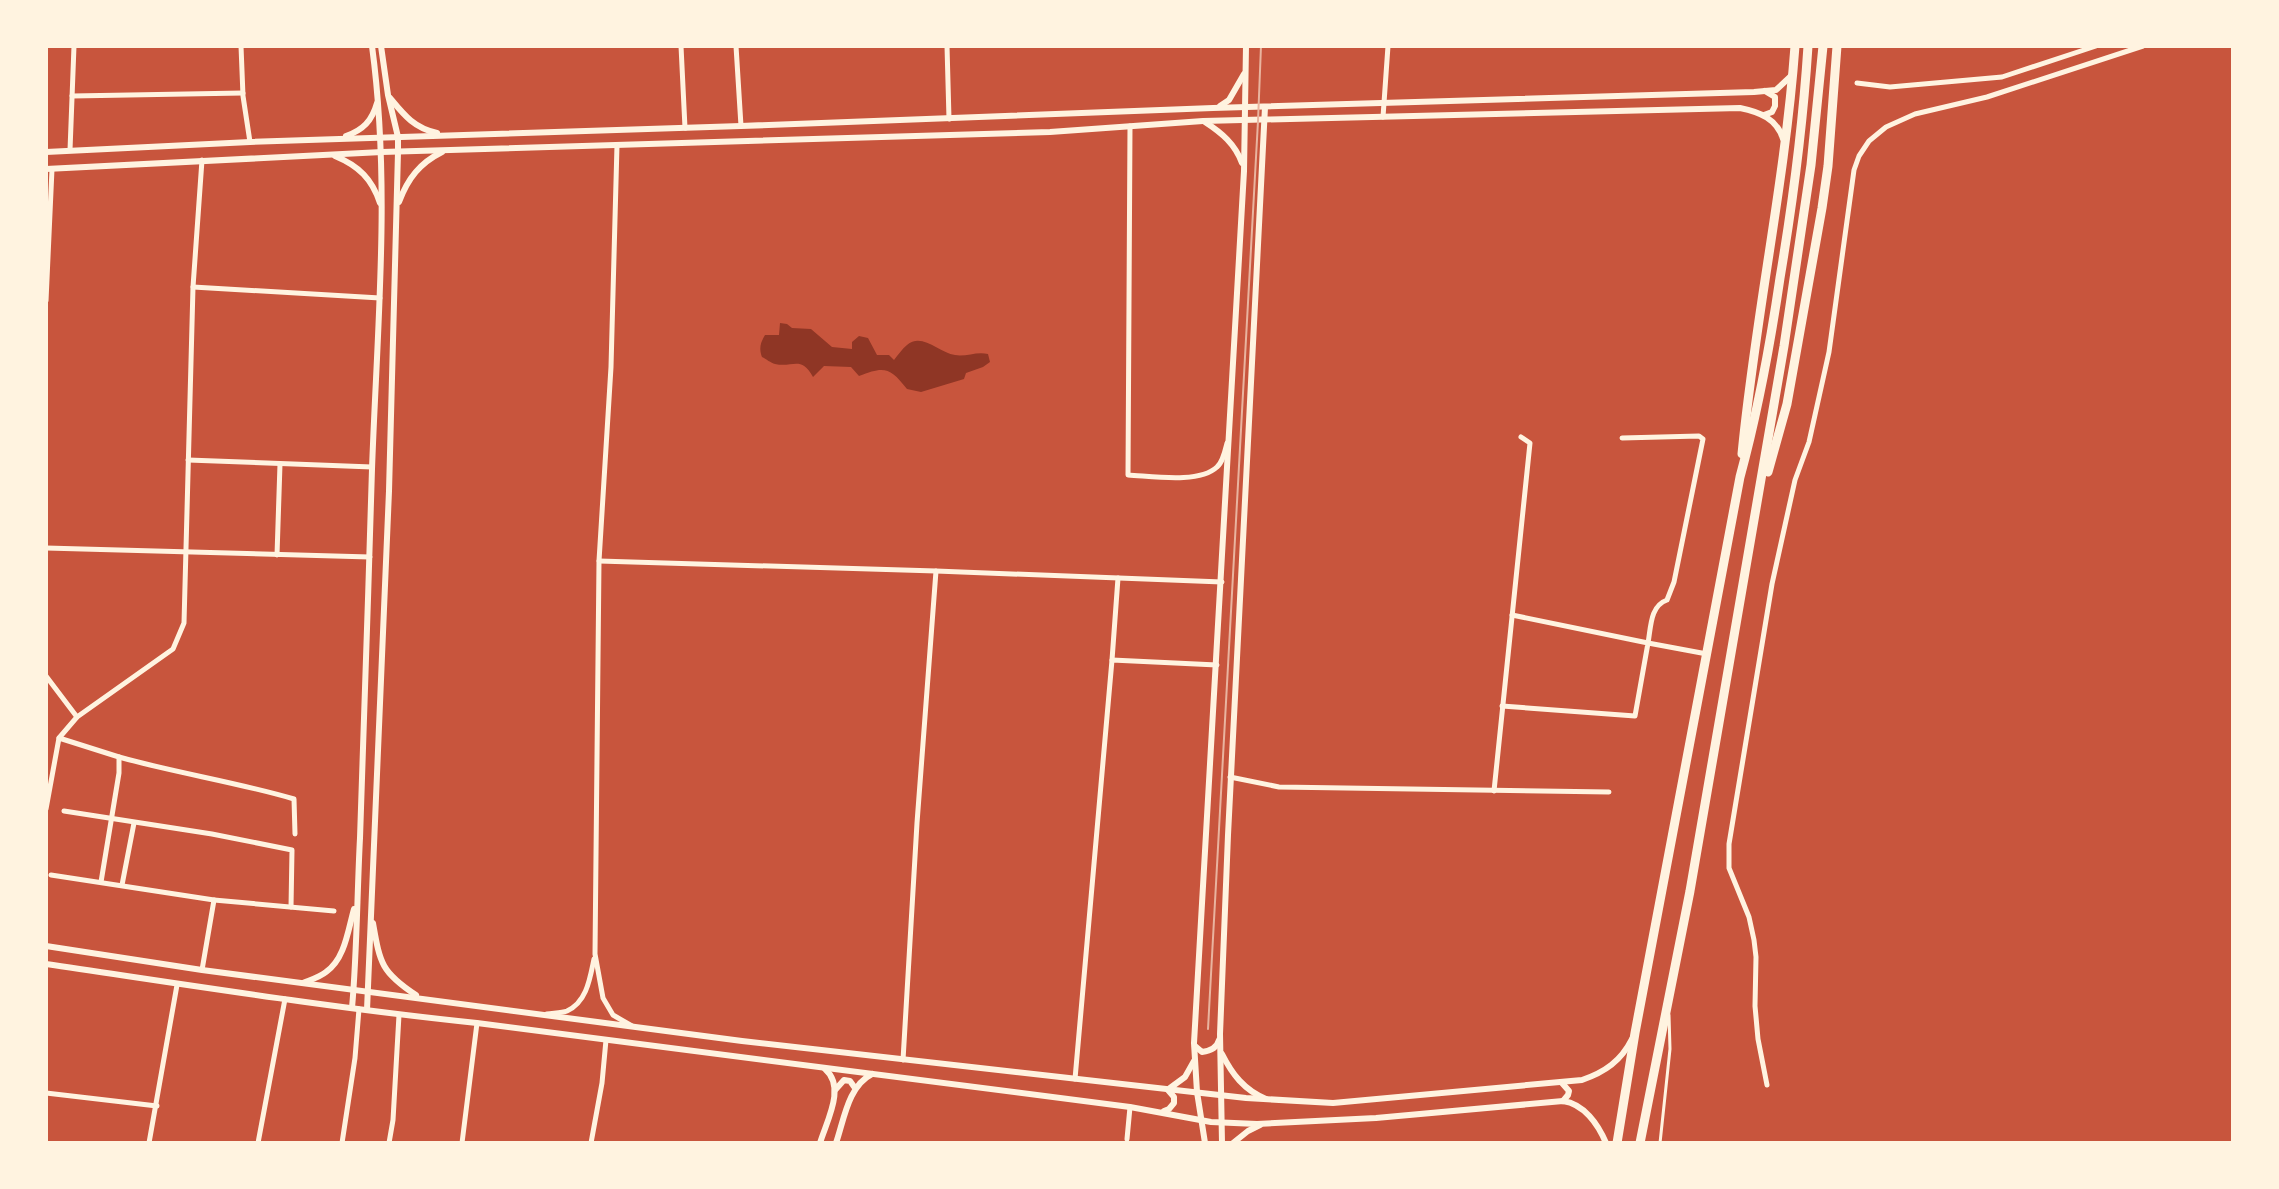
<svg xmlns="http://www.w3.org/2000/svg" width="2279" height="1189" font-family="'Fira Sans Condensed',sans-serif">
  <style>
    .water { fill: #8f3625 }
    .lines { fill: none; stroke-linecap: round; stroke-linejoin: round }
    .service { stroke: #fff3e0; stroke-width: 3 }
    .minor { stroke: #fff3e0; stroke-width: 5 }
    .tertiary { stroke: #fff3e0; stroke-width: 6 }
    .trunk { stroke: #fff3e0; stroke-width: 9 }
    .tram { stroke: #e9b49f; stroke-width: 2 }
  </style>
  <rect width="100%" height="100%" fill="#c8553d"/>
  <path class="water" d="M780 323 787 324 792 328 811 329 832 347 852 349V342L859 336 868 338 877 355H889L894 360C898 355 902 349 907 345 922 332 939 353 955 355 966 357 977 351 988 354L990 362 983 367 966 373 964 379 921 392 907 389C890 367 884 366 859 376L851 367 824 366 813 377C801 355 793 368 775 364 771 363 766 359 762 357 759 349 760 343 765 335H779Z"/>
  <g class="lines">
    <polyline class="service" points="1660,1143 1670,1049 1669,1015"/>
    <g class="minor">
      <polyline points="241,46 243,96 250,142"/>
      <polyline points="681,46 685,128"/>
      <polyline points="736,46 741,126"/>
      <polyline points="947,46 949,119"/>
      <polyline points="1857,83 1890,87 2002,77 2096,46"/>
      <polyline points="72,96 243,93"/>
      <polyline points="1383,117 1388,46"/>
      <path d="M1130 126 1128 475C1151 476 1199 484 1217 467 1223 462 1225 451 1227 443"/>
      <polyline points="617,145 611,367 599,561 595,954 603,998 613,1015 632,1026"/>
      <polyline points="70,150 74,46"/>
      <polyline points="193,287 380,298"/>
      <polyline points="46,301 52,169"/>
      <path d="M1622 438 1699 436 1703 439 1674 582 1667 600C1650 606 1651 627 1648 643L1707 654"/>
      <polyline points="188,460 372,467"/>
      <polyline points="46,548 370,557"/>
      <polyline points="277,555 280,464"/>
      <polyline points="599,561 936,571 1222,582"/>
      <polyline points="1112,660 1118,578"/>
      <polyline points="46,676 77,717"/>
      <polyline points="1502,706 1635,716 1648,643 1512,615"/>
      <polyline points="59,738 119,757 119,773 101,882"/>
      <path d="M119 757C176 773 236 782 294 799L295 834"/>
      <polyline points="1230,777 1279,787 1609,792"/>
      <polyline points="1494,791 1530,443 1521,437"/>
      <polyline points="46,809 59,738 77,717 173,649 184,623 193,287 202,160"/>
      <polyline points="64,811 212,834 292,850 291,907"/>
      <polyline points="51,875 214,900"/>
      <polyline points="122,885 134,823"/>
      <polyline points="202,970 214,900 334,911"/>
      <path d="M547 1014C553 1013 562 1013 567 1011 587 1002 590 978 594 959"/>
      <polyline points="903,1060 917,823 936,571"/>
      <polyline points="1075,1079 1112,660 1217,665"/>
      <polyline points="1767,1085 1758,1039 1755,1006 1756,957 1754,940 1749,917 1729,868 1729,844 1772,584 1795,480 1809,442 1829,352 1854,170 1859,156 1869,141 1886,127 1915,114 1987,97 2143,46"/>
      <polyline points="46,1093 157,1106"/>
      <polyline points="1127,1139 1130,1107"/>
      <polyline points="149,1143 177,985"/>
      <polyline points="258,1143 285,999"/>
      <polyline points="342,1143 355,1058 359,1009"/>
      <polyline points="389,1143 393,1120 399,1015"/>
      <polyline points="462,1143 477,1023"/>
      <polyline points="591,1143 602,1083 606,1040"/>
    </g>
    <g class="tertiary">
      <path d="M390 98C404 115 414 128 437 133"/>
      <polyline points="1220,106 1229,100 1244,74"/>
      <polyline points="1764,115 1772,112 1775,106 1775,97 1765,91"/>
      <path d="M1205 122C1222 133 1235 144 1242 163"/>
      <path d="M346 136C363 130 372 121 377 103"/>
      <polyline points="46,152 250,142 741,126 1213,108 1754,92 1776,90 1791,76"/>
      <path d="M335 156C359 166 372 179 380 203"/>
      <path d="M46 169 382 152 1050 132 1203 121 1740 108C1760 112 1777 119 1783 139"/>
      <path d="M399 202C408 178 420 163 442 152"/>
      <path d="M373 923C380 963 381 972 416 995"/>
      <path d="M46 946 202 970 742 1041 1246 1098 1333 1103 1582 1080C1605 1072 1621 1061 1632 1039"/>
      <path d="M46 964C189 985 333 1008 477 1023L1130 1107 1211 1122 1257 1124 1376 1118 1563 1101C1584 1104 1598 1124 1606 1143"/>
      <path d="M303 983C310 980 320 977 326 972 345 959 348 930 354 909"/>
      <path d="M352 1008C357 952 357 895 360 838 365 715 368 592 372 469 377 328 391 187 372 46"/>
      <polyline points="367,1010 389,491 398,152 398,137 388,95 381,46"/>
      <path d="M1195 1046 1202 1052C1210 1051 1217 1048 1219 1040"/>
      <path d="M1222 1054C1232 1074 1244 1090 1266 1099"/>
      <polyline points="1562,1083 1569,1091 1568,1095 1563,1101"/>
      <polyline points="1170,1088 1185,1077 1194,1061"/>
      <polyline points="836,1089 844,1080 850,1081 855,1088"/>
      <polyline points="1164,1111 1169,1109 1174,1103 1174,1097 1168,1090"/>
      <path d="M820 1143C827 1120 846 1087 825 1069"/>
      <path d="M836 1143C844 1120 848 1086 872 1074"/>
      <polyline points="1205,1143 1197,1092 1194,1043 1244,171 1246,46"/>
      <polyline points="1222,1143 1220,1034 1228,835 1265,107"/>
      <polyline points="1233,1143 1248,1131 1260,1125"/>
    </g>
    <g class="trunk">
      <path d="M1742 454C1755 317 1785 183 1795 46"/>
      <polyline points="1768,472 1787,404 1822,208 1828,166 1837,46"/>
      <path d="M1617 1143 1635 1033 1740 477C1758 411 1770 346 1780 278 1793 201 1803 124 1808 46"/>
      <polyline points="1640,1143 1690,891 1784,346 1811,165 1823,46"/>
    </g>
    <polyline class="tram" points="1208,1029 1258,121 1261,46"/>
  </g>
  <rect width="2279" height="1189" fill="none" stroke="#fff3e0" stroke-width="96"/>
</svg>
